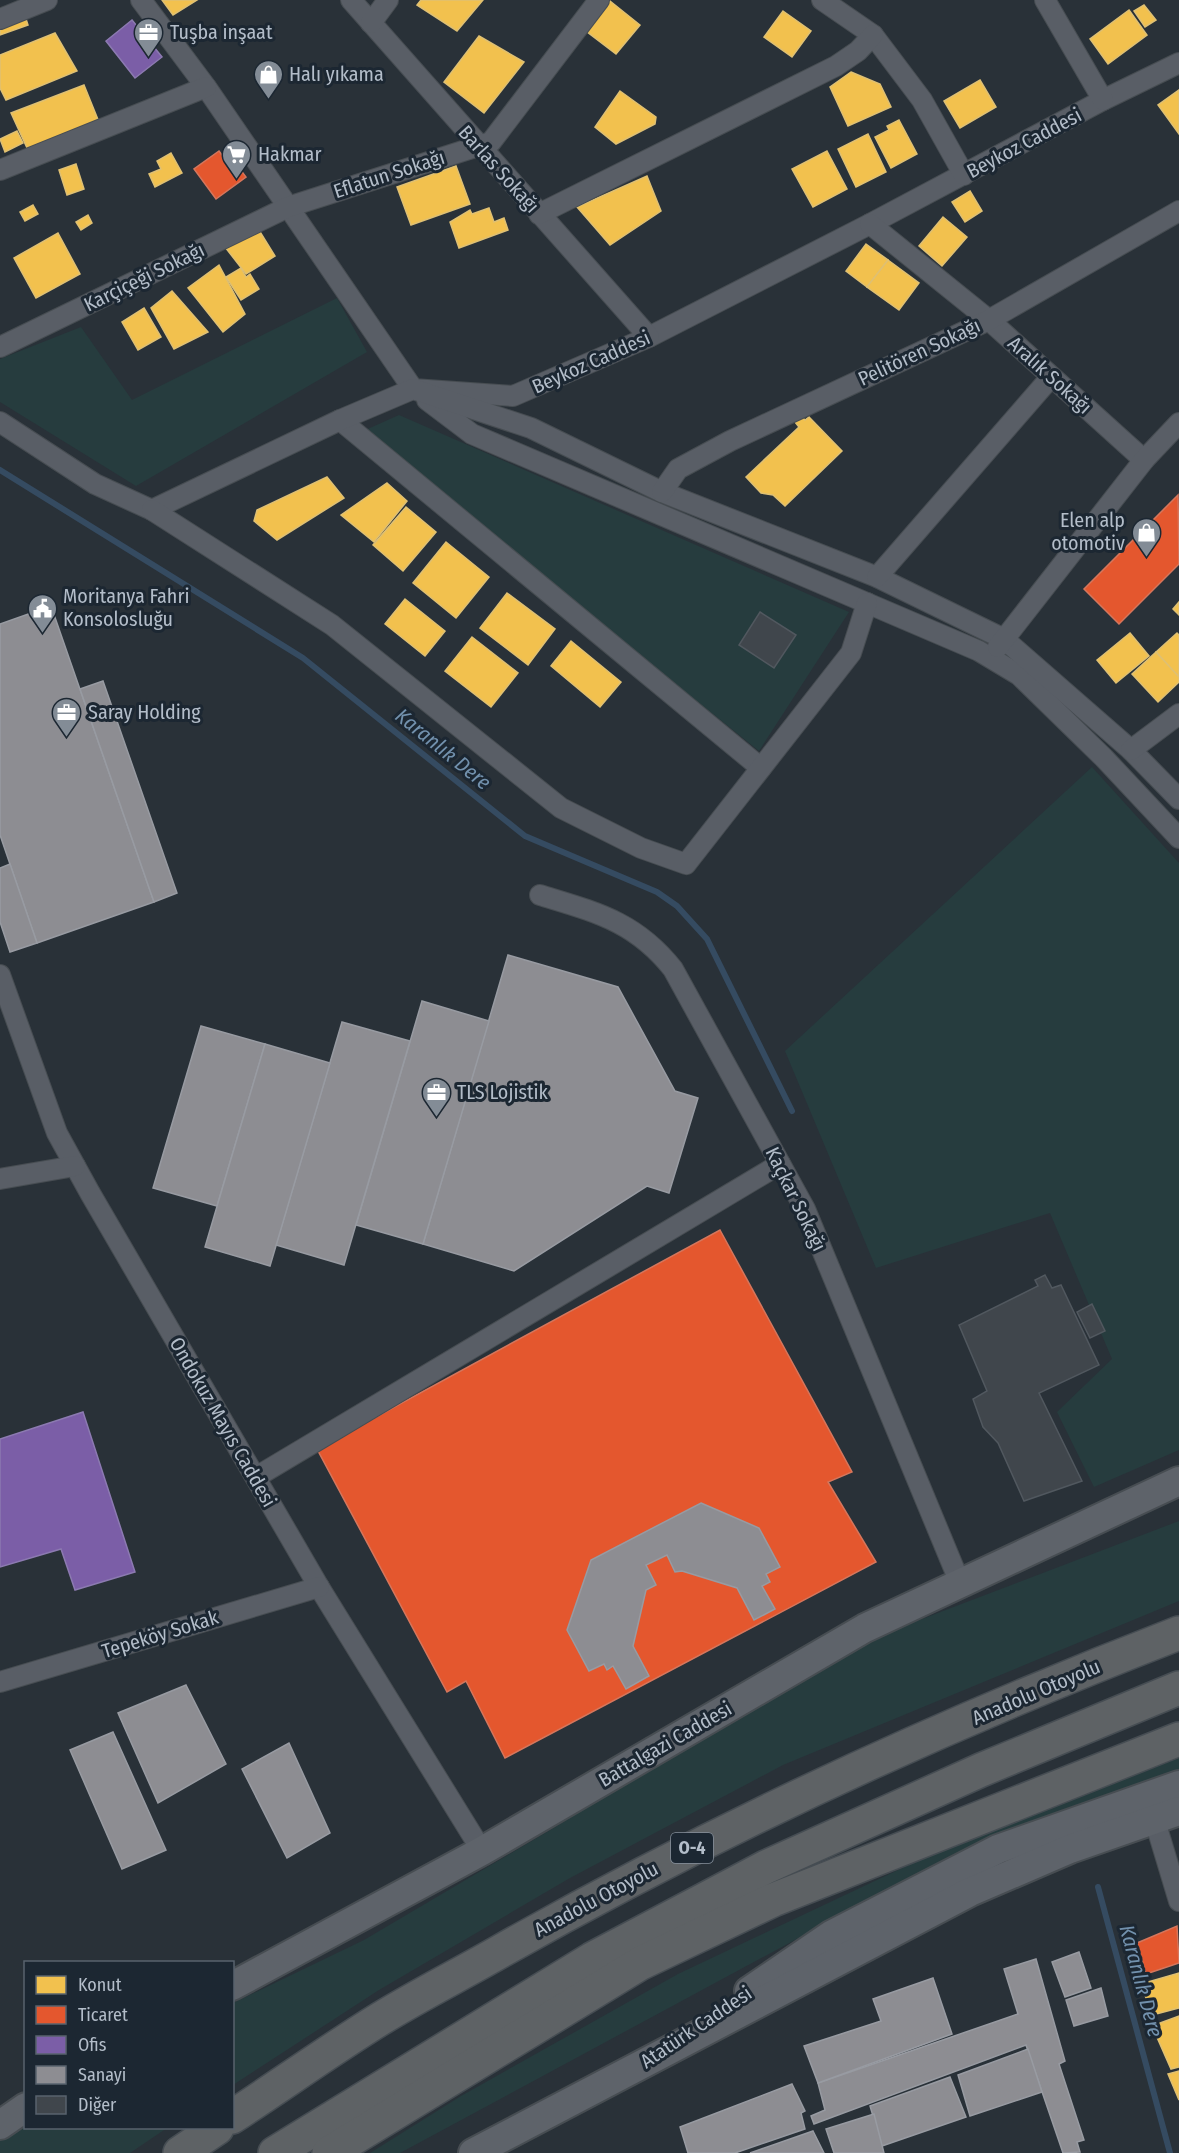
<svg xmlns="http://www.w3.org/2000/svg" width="1179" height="2153" font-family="'Fira Sans Condensed',sans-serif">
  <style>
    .green { fill: #263c3e }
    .homes { fill: #f2c14e; stroke: #dfc073; stroke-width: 1.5 }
    .shops { fill: #e4572e; stroke: #d5765c; stroke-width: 1.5 }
    .offices { fill: #7b5ea7; stroke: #8c7ab1; stroke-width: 1.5 }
    .industry { fill: #8d8d92; stroke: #989ba2; stroke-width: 1.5 }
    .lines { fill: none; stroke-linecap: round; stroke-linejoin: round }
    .stream { stroke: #354b61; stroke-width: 6 }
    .building { fill: #40464c; stroke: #51585f; stroke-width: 1.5 }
    .street-casing { stroke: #474d52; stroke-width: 22 }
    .secondary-casing { stroke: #474d52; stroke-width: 32 }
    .highway-casing { stroke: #464d53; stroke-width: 36 }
    .street { stroke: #595e66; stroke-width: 20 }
    .secondary { stroke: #5e636a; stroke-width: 28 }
    .highway { stroke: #5e6265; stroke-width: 33 }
    .labels { text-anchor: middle; stroke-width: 6; stroke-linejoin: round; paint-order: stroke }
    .shield { fill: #1c2732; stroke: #86909c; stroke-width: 1.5 }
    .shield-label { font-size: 18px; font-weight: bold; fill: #b3bdc9 }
    .poi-label { font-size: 20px; fill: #b3bdc9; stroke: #1c2732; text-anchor: start }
    .street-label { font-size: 20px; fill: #b3bdc9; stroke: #1c2732 }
    .water-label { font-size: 21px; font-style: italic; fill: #7291ad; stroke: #1c2732 }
  </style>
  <rect width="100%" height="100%" fill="#293138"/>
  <g class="green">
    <polygon points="337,298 367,352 136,486 0,402 0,359 81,327 132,400"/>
    <polygon points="399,415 849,612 759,751 361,432"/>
    <polygon points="1092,767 1179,863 1179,1450 1094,1487 1057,1412 1112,1359 1050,1213 876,1268 785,1051"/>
    <polygon points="1179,1521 1179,1601 783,1765 570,1878 379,1990 233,2085 233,2003 364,1940 552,1829 767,1696 901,1627"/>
    <polygon points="1179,1758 1179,1770 1070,1807 956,1853 400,2153 370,2153 461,2096 678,1974 953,1844 1069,1798"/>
    <polygon points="25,2126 26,2128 167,2128 130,2153 0,2153 0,2141"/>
  </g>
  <g class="homes">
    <polygon points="162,0 197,0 173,15"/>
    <polygon points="421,0 483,0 457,31 417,5"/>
    <polygon points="610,1 640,25 616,54 586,31"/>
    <polygon points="1144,5 1156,20 1145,27 1134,11"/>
    <polygon points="1129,10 1147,35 1108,64 1090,39"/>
    <polygon points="783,11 811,31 792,57 764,37"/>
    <polygon points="25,16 28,25 0,35 0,25"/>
    <polygon points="55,33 77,71 6,100 0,88 0,55"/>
    <polygon points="479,36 524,62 484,113 444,82"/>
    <polygon points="851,72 880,84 891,107 848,126 830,87"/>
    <polygon points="980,80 996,107 960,128 944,101"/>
    <polygon points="84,85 99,122 28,150 11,113"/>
    <polygon points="1179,90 1179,134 1158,105"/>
    <polygon points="620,91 656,117 655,124 616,144 595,127"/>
    <polygon points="899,120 917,154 891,168 875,137 889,130 887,126"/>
    <polygon points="17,131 23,143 5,152 0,139"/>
    <polygon points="868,134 886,172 856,187 838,149"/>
    <polygon points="827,151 847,189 813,207 792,169"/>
    <polygon points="171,153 182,173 155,187 149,174 161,169 157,161"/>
    <polygon points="76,164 84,189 67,195 59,170"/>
    <polygon points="456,166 470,204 411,225 397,187"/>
    <polygon points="647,176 661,211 610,245 577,207"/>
    <polygon points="970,191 982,211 965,222 952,202"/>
    <polygon points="33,205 38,214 25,221 20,212"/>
    <polygon points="489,208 494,222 504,218 508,230 459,248 450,222 470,210 472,214"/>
    <polygon points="88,215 92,223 81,230 76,222"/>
    <polygon points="943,217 967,237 942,266 919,246"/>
    <polygon points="257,227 275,256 246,274 225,247"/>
    <polygon points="58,233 80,274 36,298 14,258"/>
    <polygon points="866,244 888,260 867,287 846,271"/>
    <polygon points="888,260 919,283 899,310 867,287"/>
    <polygon points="219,265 245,314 223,332 188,288"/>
    <polygon points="241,268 246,277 250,274 259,289 241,300 226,277"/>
    <polygon points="172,291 208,332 174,349 151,308"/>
    <polygon points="144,308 161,337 138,350 122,322"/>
    <polygon points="801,416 805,420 809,417 842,451 785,506 773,495 761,493 746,477 799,427 795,422"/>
    <polygon points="327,477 344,498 277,540 254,521 257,510"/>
    <polygon points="387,483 407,501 374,542 341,515"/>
    <polygon points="406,507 436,532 403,571 373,545"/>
    <polygon points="446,542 489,577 456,618 413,583"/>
    <polygon points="507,593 555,629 528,665 480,628"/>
    <polygon points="405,599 445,631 425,656 385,624"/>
    <polygon points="1179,602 1179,615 1173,609"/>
    <polygon points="1130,633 1149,656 1116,683 1097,660"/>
    <polygon points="1177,633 1179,635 1179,677 1156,652"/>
    <polygon points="472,637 518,673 491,707 445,671"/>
    <polygon points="571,641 621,682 600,707 551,666"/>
    <polygon points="1156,652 1179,677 1179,682 1158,702 1132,674"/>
    <polygon points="1179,1973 1179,2008 1152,2015 1141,1984"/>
    <polygon points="1179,2016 1179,2067 1171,2069 1152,2026"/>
    <polygon points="1179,2071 1179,2100 1168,2074"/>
  </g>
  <g class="shops">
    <polygon points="219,151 232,169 237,165 246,177 216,199 194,169"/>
    <polygon points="1178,495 1179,564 1119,624 1084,589"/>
    <polygon points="720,1230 852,1472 828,1482 876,1562 505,1758 466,1681 447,1692 317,1449"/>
    <polygon points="1177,1926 1179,1963 1146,1974 1137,1943"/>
  </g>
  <g class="offices">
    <polygon points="132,20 162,57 135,78 106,41"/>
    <polygon points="83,1412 135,1572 75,1590 61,1549 0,1567 0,1439"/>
  </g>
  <g class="industry">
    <polygon points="51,606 154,902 37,943 0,835 0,624"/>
    <polygon points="103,681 177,893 154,902 80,689"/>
    <polygon points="10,864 37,943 10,952 0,922 0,868"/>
    <polygon points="508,955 618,987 675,1091 698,1098 669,1193 647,1186 514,1271 423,1244"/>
    <polygon points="422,1001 489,1021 423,1244 356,1225"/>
    <polygon points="342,1022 410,1041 344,1265 276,1245"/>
    <polygon points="201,1026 265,1044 217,1206 153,1188"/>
    <polygon points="265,1044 330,1063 270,1266 205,1247"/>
    <polygon points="701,1503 759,1528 780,1567 766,1574 770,1582 762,1586 775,1609 754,1620 737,1588 682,1571 675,1572 667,1555 646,1565 656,1585 646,1590 633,1646 649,1676 626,1689 613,1666 607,1670 604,1664 589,1671 567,1630 591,1560"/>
    <polygon points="186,1685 226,1764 158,1803 118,1713"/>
    <polygon points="113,1732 166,1850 122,1869 70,1750"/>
    <polygon points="289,1743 330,1833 287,1858 242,1769"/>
    <polygon points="1079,1952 1091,1988 1065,1997 1052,1962"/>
    <polygon points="1036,1959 1065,2061 1059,2064 1084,2140 1077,2142 1080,2152 1063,2153 1026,2045 814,2124 811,2116 825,2110 818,2083 1018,2014 1004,1969"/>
    <polygon points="933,1978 952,2034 818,2083 804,2046 881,2021 873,1999"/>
    <polygon points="1101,1988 1108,2016 1074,2026 1066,2000"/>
    <polygon points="1028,2049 1042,2092 970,2116 958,2075"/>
    <polygon points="950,2077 966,2117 882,2146 870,2106"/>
    <polygon points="792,2084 805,2111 801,2113 805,2129 735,2153 688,2153 680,2127"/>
    <polygon points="874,2114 884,2153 834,2153 826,2129"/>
    <polygon points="813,2131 824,2153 750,2153"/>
  </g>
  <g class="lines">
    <g class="stream">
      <polyline points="0,470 303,658 525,836 657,892 677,906 707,939 792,1111"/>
      <polyline points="1098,1887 1170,2153"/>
    </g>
  </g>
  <g class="building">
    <polygon points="760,612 796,635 774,668 739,645"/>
    <polygon points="1045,1275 1052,1288 1061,1285 1099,1365 1039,1393 1082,1481 1024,1501 998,1443 983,1427 973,1399 987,1391 959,1325 1038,1286 1035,1280"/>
    <polygon points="1092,1304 1105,1331 1090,1338 1077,1312"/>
  </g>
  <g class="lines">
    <defs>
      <g id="street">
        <polyline points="141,0 206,87 413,389 513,396 649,337 870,224 1103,100 1179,63"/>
        <polyline points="351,0 649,337"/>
        <polyline points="822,0 873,35 922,100 964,175"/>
        <polyline points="1045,0 1103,100"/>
        <polyline points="0,19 47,0"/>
        <polyline points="371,23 388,0"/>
        <polyline points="0,170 206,87"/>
        <polyline points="539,214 836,66 858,51 873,35"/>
        <polyline points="870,224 989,320 1144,460"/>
        <polyline points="0,347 288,207 491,142 599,0"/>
        <polyline points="427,400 472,434 979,651 1019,675 1104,758 1179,838"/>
        <polyline points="340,420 761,768"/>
        <polyline points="0,422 95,484 152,510 340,420 413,389 531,428 662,492 877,577 1004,639 1131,750 1179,799"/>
        <polyline points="662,492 678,469 730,441 989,320 1179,211"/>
        <polyline points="152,510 332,625 561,808 641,848 686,864 851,653 867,603"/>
        <polyline points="877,577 1051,377"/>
        <polyline points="998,647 1144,460 1179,423"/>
        <polyline points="1131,750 1179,714"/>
        <path d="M540 895C595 912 635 921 673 969L805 1209 960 1583"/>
        <polyline points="0,975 57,1133 90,1193 319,1587 482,1851"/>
        <polyline points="0,1179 75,1166"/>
        <polyline points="256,1477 780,1164"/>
        <polyline points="0,1682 319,1587"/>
        <polyline points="1154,1818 1179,1901"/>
      </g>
      <g id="secondary">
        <polyline points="232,1986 482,1851 865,1628 1179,1481"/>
        <polyline points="749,1991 831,1935 998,1849 1179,1785"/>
        <polyline points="0,2125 26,2107"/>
        <polyline points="473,2153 970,1892 1070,1849 1179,1811"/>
      </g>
      <g id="highway">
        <path d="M232 2117C281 2085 330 2050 380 2019 419 1995 461 1974 501 1951 718 1828 946 1723 1179 1633"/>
        <polyline points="180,2153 217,2128"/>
        <polyline points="275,2153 592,1959 766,1867 981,1770 1179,1688"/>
        <polyline points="329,2153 641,1963 773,1900 1179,1739"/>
      </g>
    </defs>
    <use href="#street" class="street-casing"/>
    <use href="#secondary" class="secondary-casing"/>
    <use href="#highway" class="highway-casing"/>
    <use href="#street" class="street"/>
    <use href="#secondary" class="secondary"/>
    <use href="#highway" class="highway"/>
  </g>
  <defs>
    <symbol id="office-pin" viewBox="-11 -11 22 30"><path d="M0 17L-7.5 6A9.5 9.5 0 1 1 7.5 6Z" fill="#838c96" stroke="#1c2732"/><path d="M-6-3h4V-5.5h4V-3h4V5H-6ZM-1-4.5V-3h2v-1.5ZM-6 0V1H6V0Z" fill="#fff"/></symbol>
    <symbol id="shop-pin" viewBox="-11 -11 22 30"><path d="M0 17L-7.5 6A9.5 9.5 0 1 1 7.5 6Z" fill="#838c96" stroke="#1c2732"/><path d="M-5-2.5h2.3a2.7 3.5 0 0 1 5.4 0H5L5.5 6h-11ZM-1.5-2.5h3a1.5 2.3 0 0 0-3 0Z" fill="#fff"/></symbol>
    <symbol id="supermarket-pin" viewBox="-11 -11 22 30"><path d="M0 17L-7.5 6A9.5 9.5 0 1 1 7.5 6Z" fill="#838c96" stroke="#1c2732"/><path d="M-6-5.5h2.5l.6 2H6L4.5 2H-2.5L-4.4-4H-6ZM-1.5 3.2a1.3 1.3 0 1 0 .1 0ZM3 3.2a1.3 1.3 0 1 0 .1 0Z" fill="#fff"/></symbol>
    <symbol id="civic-pin" viewBox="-11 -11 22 30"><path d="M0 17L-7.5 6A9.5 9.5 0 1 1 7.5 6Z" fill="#838c96" stroke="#1c2732"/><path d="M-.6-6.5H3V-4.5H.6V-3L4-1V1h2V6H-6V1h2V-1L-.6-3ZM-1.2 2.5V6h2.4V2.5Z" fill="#fff"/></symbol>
  </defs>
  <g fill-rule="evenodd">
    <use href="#office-pin" x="132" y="16" width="33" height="45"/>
    <use href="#shop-pin" x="252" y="58" width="33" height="45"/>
    <use href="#supermarket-pin" x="220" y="138" width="33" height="45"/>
    <use href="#shop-pin" x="1130" y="516" width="33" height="45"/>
    <use href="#civic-pin" x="26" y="592" width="33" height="45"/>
    <use href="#office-pin" x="50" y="696" width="33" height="45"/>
    <use href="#office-pin" x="420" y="1076" width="33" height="45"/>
  </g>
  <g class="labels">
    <rect class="shield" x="671" y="1833" width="42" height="30" rx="4.5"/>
    <g class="shield-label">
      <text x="692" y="1854">O-4</text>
    </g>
    <g class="poi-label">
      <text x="170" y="39">Tuşba inşaat</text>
      <text x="289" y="81">Halı yıkama</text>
      <text x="258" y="161">Hakmar</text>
      <text x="1125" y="527" text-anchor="end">Elen alp<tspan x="1125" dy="23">otomotiv</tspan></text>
      <text x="63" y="603">Moritanya Fahri<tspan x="63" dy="23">Konsolosluğu</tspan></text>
      <text x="88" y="719">Saray Holding</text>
      <text x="457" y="1099">TLS Lojistik</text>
    </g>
    <g class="street-label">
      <text transform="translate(1024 143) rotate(-28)" y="7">Beykoz Caddesi</text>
      <text transform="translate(499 169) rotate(48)" y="7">Barlas Sokağı</text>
      <text transform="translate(389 174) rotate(-18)" y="7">Eflatun Sokağı</text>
      <text transform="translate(144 277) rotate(-26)" y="7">Karçiçeği Sokağı</text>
      <text transform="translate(919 352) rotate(-25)" y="7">Pelitören Sokağı</text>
      <text transform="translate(591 362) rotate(-24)" y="7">Beykoz Caddesi</text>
      <text transform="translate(1050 375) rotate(42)" y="7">Aralık Sokağı</text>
      <text transform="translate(796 1199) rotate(64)" y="7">Kaçkar Sokağı</text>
      <text transform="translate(223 1422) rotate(60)" y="7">Ondokuz Mayıs Caddesi</text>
      <text transform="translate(160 1634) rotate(-17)" y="7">Tepeköy Sokak</text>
      <text transform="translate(1036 1692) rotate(-23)" y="7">Anadolu Otoyolu</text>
      <text transform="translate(665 1744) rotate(-30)" y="7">Battalgazi Caddesi</text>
      <text transform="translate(596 1899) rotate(-28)" y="7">Anadolu Otoyolu</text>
      <text transform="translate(696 2027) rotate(-34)" y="7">Atatürk Caddesi</text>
    </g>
    <g class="water-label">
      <text transform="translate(443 749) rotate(39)" y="7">Karanlık Dere</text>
      <text transform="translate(1141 1981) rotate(75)" y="7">Karanlık Dere</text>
    </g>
  </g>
  <rect x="24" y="1961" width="210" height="168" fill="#1c2732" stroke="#58636e" stroke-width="1.5"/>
  <rect x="36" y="1976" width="30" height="18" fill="#f2c14e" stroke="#58636e" stroke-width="1.5"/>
  <text x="78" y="1991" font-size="18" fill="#b3bdc9">Konut</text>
  <rect x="36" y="2006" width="30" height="18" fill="#e4572e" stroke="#58636e" stroke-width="1.5"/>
  <text x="78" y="2021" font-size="18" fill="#b3bdc9">Ticaret</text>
  <rect x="36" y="2036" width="30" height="18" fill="#7b5ea7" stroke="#58636e" stroke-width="1.5"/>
  <text x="78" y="2051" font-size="18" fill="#b3bdc9">Ofis</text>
  <rect x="36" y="2066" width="30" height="18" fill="#8d8d92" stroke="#58636e" stroke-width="1.5"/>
  <text x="78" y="2081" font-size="18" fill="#b3bdc9">Sanayi</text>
  <rect x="36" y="2096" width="30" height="18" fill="#40464c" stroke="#58636e" stroke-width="1.5"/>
  <text x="78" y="2111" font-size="18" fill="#b3bdc9">Diğer</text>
</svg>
